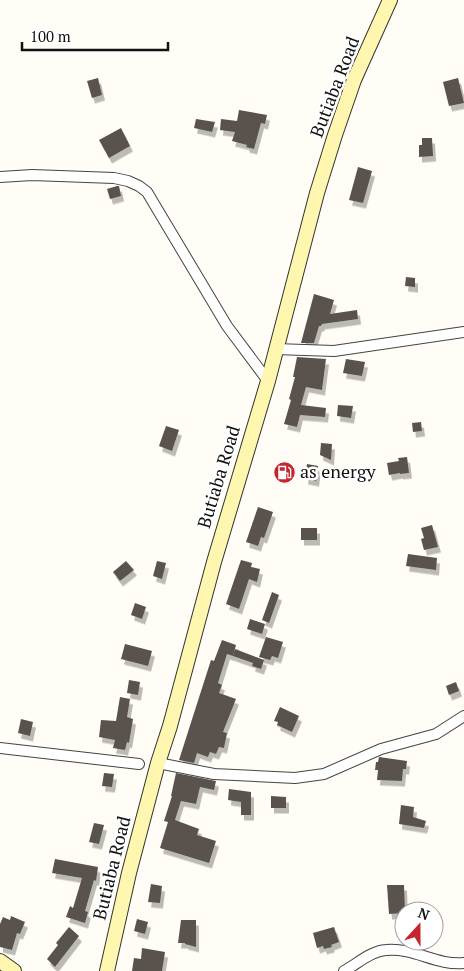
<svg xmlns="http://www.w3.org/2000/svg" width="464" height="971" font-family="'PT Serif',serif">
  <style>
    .building { fill: #5a524d; filter: url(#shadow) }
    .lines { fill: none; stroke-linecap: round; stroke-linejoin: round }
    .street-casing { stroke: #444; stroke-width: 12 }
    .secondary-casing { stroke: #333; stroke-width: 16 }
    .street { stroke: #fff; stroke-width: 10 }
    .secondary { stroke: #fff6b0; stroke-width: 14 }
    .labels { text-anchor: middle; stroke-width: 5; stroke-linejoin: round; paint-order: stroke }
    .street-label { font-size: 18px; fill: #111; stroke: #fff }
    .poi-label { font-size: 18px; fill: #111; stroke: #fff; text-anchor: start }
  </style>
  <defs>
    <filter id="shadow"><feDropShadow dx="3" dy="5.5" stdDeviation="0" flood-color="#0004"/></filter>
  </defs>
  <rect width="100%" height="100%" fill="#fffdf5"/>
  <g class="building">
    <polygon points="98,78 102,95 92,98 87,81"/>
    <polygon points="458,78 464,103 449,106 443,82"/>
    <polygon points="239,110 267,115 265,124 261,123 254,149 246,147 247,145 232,141 235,132 220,130 221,119 237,121"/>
    <polygon points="196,119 215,122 212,132 194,128"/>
    <polygon points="121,128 130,146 109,158 99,140"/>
    <polygon points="422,138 432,138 433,156 419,157 419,145 422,145"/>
    <polygon points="358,167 372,171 363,203 349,200"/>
    <polygon points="117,186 119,186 121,196 110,199 107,189"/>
    <polygon points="406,277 415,278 415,287 405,286"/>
    <polygon points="314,294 334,300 330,314 357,310 358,319 322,324 321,326 319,326 314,343 301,343"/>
    <polygon points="297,357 326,359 322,390 306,387 301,405 326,408 325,417 300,415 297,427 284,424 291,400 289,399 295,377 293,377"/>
    <polygon points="346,359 365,362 362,376 343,373"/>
    <polygon points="338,405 353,406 351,418 337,416"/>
    <polygon points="421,422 422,431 413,432 412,423"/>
    <polygon points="166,426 179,430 172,451 159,446"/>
    <polygon points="321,443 332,444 331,460 320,455"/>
    <polygon points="407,457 409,473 400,474 400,473 389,475 387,463 399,461 398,458"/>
    <polygon points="307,464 318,466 316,481 305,479"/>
    <polygon points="258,507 273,512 264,538 261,537 258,546 246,542"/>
    <polygon points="432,525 438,547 424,550 421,539 424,538 421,528"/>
    <rect x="301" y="528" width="16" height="12"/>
    <polygon points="408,554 437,558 436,570 406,566"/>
    <polygon points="241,560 252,563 251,567 260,569 257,582 249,579 239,609 226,604"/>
    <polygon points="126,561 134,570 120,581 113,572"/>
    <polygon points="157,561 166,563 162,579 153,576"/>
    <polygon points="272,592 279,595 269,623 262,620"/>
    <polygon points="135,603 146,607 142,619 131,615"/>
    <polygon points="250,619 265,624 262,634 247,629"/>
    <polygon points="266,637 283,642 278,658 272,656 270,660 259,657"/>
    <polygon points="222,640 236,645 233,656 227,654 218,683 222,685 219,693 236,699 223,732 227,733 224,748 219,747 216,754 210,752 208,757 197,753 194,763 179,760 211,660 214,661"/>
    <polygon points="125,644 152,651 148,666 121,659"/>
    <polygon points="235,649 264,660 261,669 252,666 253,663 233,656"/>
    <polygon points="129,680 140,682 138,695 127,693"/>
    <polygon points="456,682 459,691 449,695 446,686"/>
    <polygon points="120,697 130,699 127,717 133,719 129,743 127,742 125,750 113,748 115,740 99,737 101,720 116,721"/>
    <polygon points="280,707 299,716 292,732 277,725 278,722 274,721"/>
    <polygon points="21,719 33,722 30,736 18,733"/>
    <polygon points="379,757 407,761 406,769 403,769 402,781 377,780 378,770 375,770 376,762 378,762"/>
    <polygon points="104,773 114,774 112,787 102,786"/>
    <polygon points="176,773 216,781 214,790 200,787 196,804 181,801 175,820 199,829 197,835 216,841 209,863 160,848 168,822 164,821 172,796 171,796"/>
    <polygon points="229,789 251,792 251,815 241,815 241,802 228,800"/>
    <polygon points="271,796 286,797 286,808 271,808"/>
    <polygon points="401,805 414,807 413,817 426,821 424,828 399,824"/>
    <polygon points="94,823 104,825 99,844 89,842"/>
    <polygon points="55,859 98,867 96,881 94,880 85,911 88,912 85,923 66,917 70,906 73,908 82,878 52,873"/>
    <polygon points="151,884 162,886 160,903 148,902"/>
    <polygon points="387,885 404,885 405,911 404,913 389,914"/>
    <polygon points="11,916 25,922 20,934 17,933 12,950 0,947 0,924 3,917 10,920"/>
    <polygon points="137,919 148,922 145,934 134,931"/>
    <polygon points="181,920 196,920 196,947 185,944 185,943 178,943"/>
    <polygon points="69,927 79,936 55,967 47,959 58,945 56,943"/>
    <polygon points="334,927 339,942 331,945 332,947 324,949 323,946 317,948 313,933"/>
    <polygon points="142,948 165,952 162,971 132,971 134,958 141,959"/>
  </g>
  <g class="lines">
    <defs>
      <g id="street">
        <polyline points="0,177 32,175 114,178 128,181 139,186 147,192 227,326 268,381"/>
        <polyline points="275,349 334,351 464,332"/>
        <polyline points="0,748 139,764"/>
        <polyline points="158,763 214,774 295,778 324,774 381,749 436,734 464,716"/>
        <path d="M344 971C357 964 371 951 386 950 413 947 437 966 464 963"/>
      </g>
      <g id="secondary">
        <polyline points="0,961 14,971"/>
        <polyline points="107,971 129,873 158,763 170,726 214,562 268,381 317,193 335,135 354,80 390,0"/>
      </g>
    </defs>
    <use href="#street" class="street-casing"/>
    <use href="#secondary" class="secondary-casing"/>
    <use href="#street" class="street"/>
    <use href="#secondary" class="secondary"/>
  </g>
  <defs>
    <symbol id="fuel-disc" viewBox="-11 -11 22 22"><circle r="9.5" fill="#c4262e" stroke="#fff"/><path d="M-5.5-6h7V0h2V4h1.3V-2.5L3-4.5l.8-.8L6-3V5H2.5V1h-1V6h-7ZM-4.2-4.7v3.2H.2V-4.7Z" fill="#fff"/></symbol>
  </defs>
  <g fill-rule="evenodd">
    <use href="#fuel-disc" x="272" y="460" width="25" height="25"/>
  </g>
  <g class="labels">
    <g class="street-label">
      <text transform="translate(335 87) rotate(-69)" y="6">Butiaba Road</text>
      <text transform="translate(219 477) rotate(-73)" y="6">Butiaba Road</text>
      <text transform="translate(112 868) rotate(-76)" y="6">Butiaba Road</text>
    </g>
    <g class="poi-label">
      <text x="300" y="478">as energy</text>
    </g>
  </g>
  <g transform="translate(419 926) rotate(21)"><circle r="24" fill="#ffffff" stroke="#a0a0a0"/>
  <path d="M0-4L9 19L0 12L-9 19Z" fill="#c4262e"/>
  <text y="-8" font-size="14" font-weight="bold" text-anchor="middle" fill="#111111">N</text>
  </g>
  <path d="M22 42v8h146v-8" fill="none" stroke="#111111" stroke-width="2.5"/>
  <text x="30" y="42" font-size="15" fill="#111111" stroke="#ffffff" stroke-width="4" paint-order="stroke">100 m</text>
</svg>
